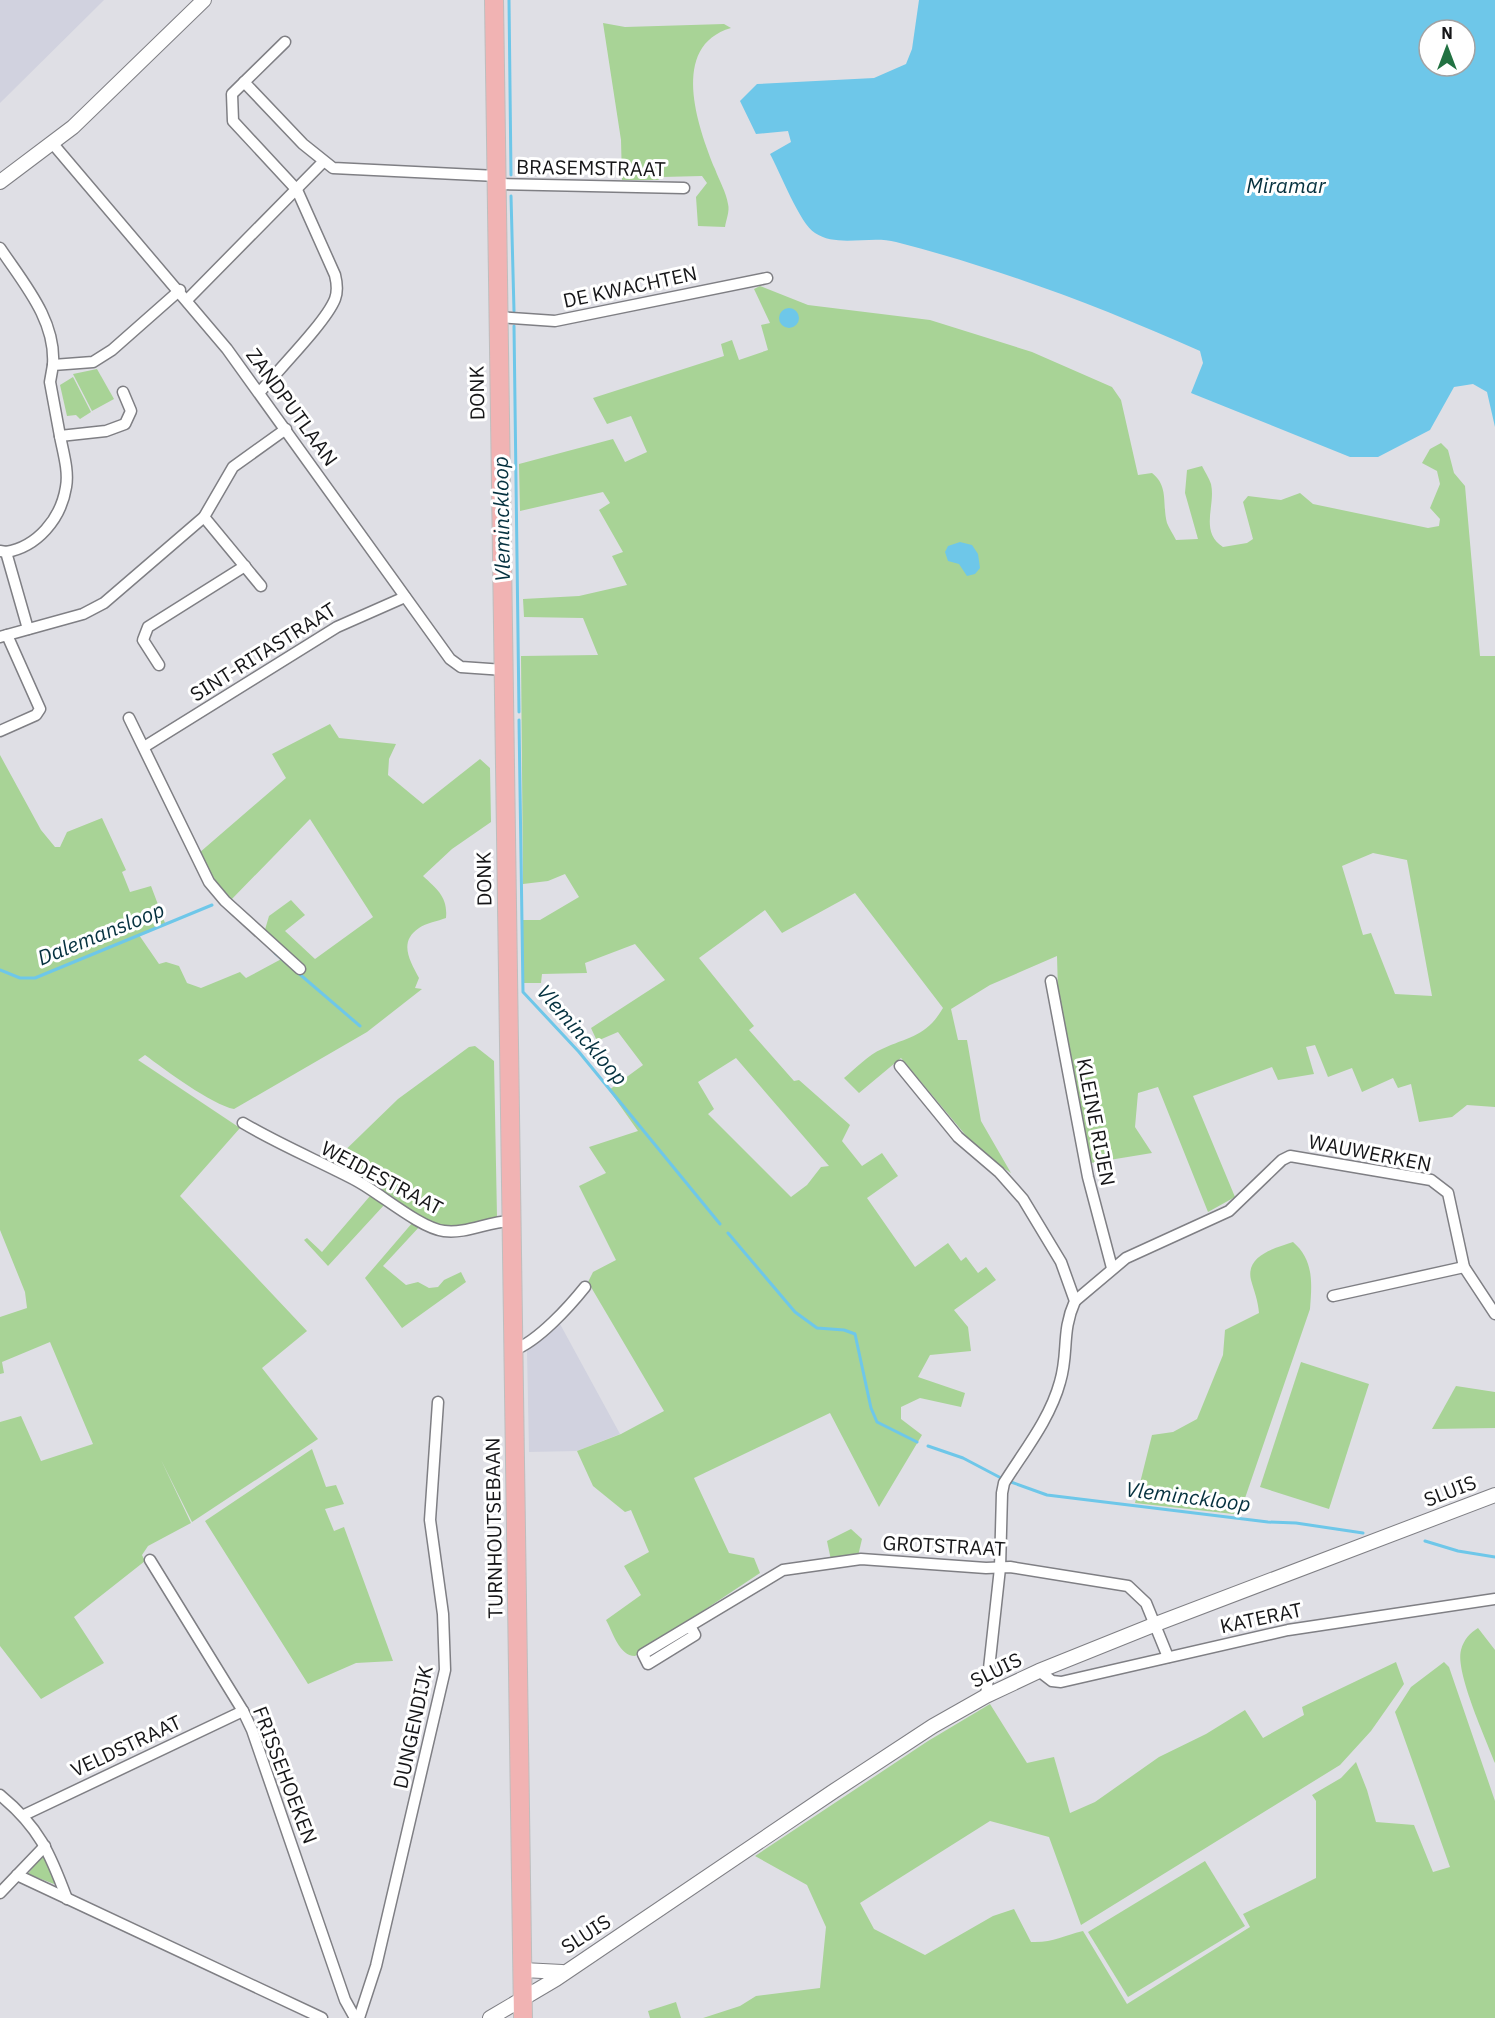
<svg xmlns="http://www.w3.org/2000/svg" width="1495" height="2018" font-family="'IBM Plex Sans',sans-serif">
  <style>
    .built { fill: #d1d2df }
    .green { fill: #a8d396; fill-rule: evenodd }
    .water { fill: #6ec7e9; fill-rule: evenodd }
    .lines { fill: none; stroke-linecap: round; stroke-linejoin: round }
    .stream { stroke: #6ec7e9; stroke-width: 3 }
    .minor-casing { stroke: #7f7f84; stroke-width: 13 }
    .tertiary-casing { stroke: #7f7f84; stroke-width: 16 }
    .primary-casing { stroke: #bebebe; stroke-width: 20 }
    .minor { stroke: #fff; stroke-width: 10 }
    .tertiary { stroke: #fff; stroke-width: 14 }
    .primary { stroke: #f1b3b3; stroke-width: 18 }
    .labels { text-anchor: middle; stroke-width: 6; stroke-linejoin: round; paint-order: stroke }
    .street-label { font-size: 20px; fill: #161618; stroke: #fff }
    .water-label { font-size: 21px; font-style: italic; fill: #05313f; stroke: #fff }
  </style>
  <rect width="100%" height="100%" fill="#dfdfe5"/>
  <g class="built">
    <polygon points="0,0 104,0 0,103"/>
    <polygon points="560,1324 620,1434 577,1451 529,1452 527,1350"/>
  </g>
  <g class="green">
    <path d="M603 23 625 27 724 24 731 28C669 46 698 127 715 169 719 180 726 192 728 204 730 211 726 220 725 227L698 226 696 197 707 183 702 176 662 177 658 180H622L621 140Z"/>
    <path d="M760 286 808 305 930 320 1032 352 1112 387 1121 400 1138 475 1152 473C1169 486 1162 504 1167 523 1169 528 1173 534 1176 540L1198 539 1185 493 1187 470 1202 466C1205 472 1209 478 1211 484 1216 506 1199 531 1223 547L1247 543 1253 539 1243 502 1248 496 1281 500 1300 493 1313 504 1428 528 1439 526 1440 519 1430 508 1440 484 1437 471 1422 463 1430 449 1441 443 1448 450 1454 473 1465 486 1480 656H1495V1107L1467 1105 1452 1117 1419 1122 1411 1084 1398 1088 1393 1078 1362 1092 1352 1068 1328 1077 1315 1045 1306 1047 1314 1074 1278 1080 1272 1067 1193 1096 1235 1197 1208 1212 1158 1087 1138 1093 1135 1127 1152 1153 1091 1163 1058 991 1057 956 990 985 951 1009 958 1040H967L981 1121 1011 1173 978 1150 901 1058 859 1093 844 1078C855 1069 868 1055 882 1049 910 1036 926 1037 943 1008L855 893 782 933 765 910 699 958 754 1026 749 1030 794 1081 799 1080 850 1125 842 1141 862 1166 882 1153 898 1176 867 1198 915 1267 948 1243 961 1261 966 1257 978 1273 986 1267 996 1280 954 1310 968 1327 971 1351 930 1355 918 1377 965 1393 961 1407 920 1398 901 1407V1419L922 1435 879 1507 830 1413 694 1478 729 1553 754 1558 760 1573 635 1656C619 1656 613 1632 606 1620L641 1595 624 1566 649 1552 631 1510 625 1512 593 1486 577 1451 621 1434 664 1411 588 1282 593 1272 616 1260 579 1186 606 1173 589 1147 638 1131 609 1090 643 1065 618 1032 597 1041 591 1028 665 980 635 944 585 963 587 973 542 974 541 983H523L521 920H540L579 897 565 874 548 881 523 884 521 656 598 655 583 618 524 617 523 599 579 596 627 585 612 556 623 552 599 510 610 503 603 492 520 511 519 464 613 439 625 462 647 452 631 416 607 424 593 398 724 356 721 344 732 340 739 360 768 350 761 325 770 323 754 289ZM1373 853 1407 860 1432 996 1395 994 1371 933 1363 935 1342 866ZM736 1058 829 1166 821 1167 807 1185 791 1197 708 1114 714 1109 698 1082Z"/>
    <polygon points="97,369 114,399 92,411 73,374"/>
    <polygon points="73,377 91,412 80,419 76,415 67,416 60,385"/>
    <path d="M330 724 339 738 396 744 389 759 388 775 423 804 480 759 490 768 491 822 452 849 423 876C437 889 448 897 446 918 438 921 426 923 419 928 398 942 410 961 419 978L415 988 422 989 367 1032 234 1109C212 1105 164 1069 145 1055L138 1060 240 1128 180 1196 307 1331 262 1368 318 1439 192 1522 161 1460 191 1523 148 1546 142 1555 145 1561 74 1617 104 1663 41 1699 0 1646V1422L21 1416 41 1461 93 1444 50 1342 2 1362 4 1373 0 1374V1317L27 1308 25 1292 0 1230V755L41 830 55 847H60L67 832 102 818 126 870 122 872 130 892 151 886 165 923 139 935 159 964 166 962 179 966 187 983 201 988 240 972 246 978 287 956 264 933 269 916 291 900 305 915 285 931 315 959 373 917 310 819 230 901 224 895 199 853 286 778 272 754Z"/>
    <polygon points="475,1046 494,1061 497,1217 457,1228 445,1228 430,1223 378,1187 332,1163 398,1099 469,1047"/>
    <polygon points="370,1196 385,1204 328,1266 304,1240 307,1238 322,1252"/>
    <polygon points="413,1222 420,1226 383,1266 406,1285 418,1282 429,1288 438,1287 444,1280 461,1272 466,1282 402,1328 365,1278"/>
    <path d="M1293 1242C1314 1260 1312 1283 1310 1309L1244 1501 1242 1515 1135 1503 1152 1435 1173 1432 1197 1419 1223 1355 1225 1330 1259 1313C1258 1300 1254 1291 1251 1280 1245 1255 1276 1248 1293 1242Z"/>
    <polygon points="1301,1362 1369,1384 1329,1509 1260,1487"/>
    <polygon points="1456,1386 1495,1392 1495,1428 1432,1429"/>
    <polygon points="312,1449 326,1487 336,1485 344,1504 325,1509 334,1531 344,1527 393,1661 356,1663 308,1684 205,1521"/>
    <polygon points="851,1529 862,1539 858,1556 831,1560 827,1541"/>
    <path d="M1478 1628 1495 1650V1763C1486 1739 1455 1672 1461 1650 1464 1639 1470 1633 1478 1628Z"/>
    <path d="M1396 1662 1404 1684 1371 1731 1340 1765 1081 1925 1049 1837 990 1821 860 1903 874 1929 925 1955 993 1916 1014 1909 1031 1942C1053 1943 1062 1936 1083 1931L1127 2004 1250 1927 1243 1914 1316 1878V1801L1312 1795 1341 1778 1356 1762 1367 1790 1376 1822 1414 1825 1433 1872 1450 1867 1395 1712 1411 1687 1444 1662 1449 1667 1495 1801V2018H703L740 2006 756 1996 820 1988 826 1927 807 1885 755 1856 928 1741 990 1704 1027 1763 1054 1757 1070 1813 1095 1802 1159 1757 1206 1734 1245 1710 1263 1738 1304 1715 1302 1707Z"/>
    <polygon points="41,1856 44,1856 56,1883 54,1884 28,1874"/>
    <polygon points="1205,1861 1245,1926 1128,1997 1088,1932"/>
    <polygon points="676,2002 681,2018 650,2018 648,2011"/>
  </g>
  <g class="water">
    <path d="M919 0H1495V427L1487 392 1473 384 1454 387 1430 430 1378 457H1350L1191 393 1203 363 1200 351C1101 307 1001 269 896 242 871 235 837 248 815 233 800 224 780 172 770 154L791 142 788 131 756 134 740 101 757 84 874 78 906 64 912 49ZM1429 30H1465V66H1429Z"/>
    <circle cx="789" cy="318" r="10"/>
    <polygon points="960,542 972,545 978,554 980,568 975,574 967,576 959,564 948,561 945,552 948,546"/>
  </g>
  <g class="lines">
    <g class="stream">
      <polyline points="509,0 511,175"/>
      <polyline points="511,196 514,311"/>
      <polyline points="514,326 519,712"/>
      <polyline points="519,720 523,992 579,1052 720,1224"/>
      <polyline points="275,953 360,1026"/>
      <polyline points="0,970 20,978 35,978 212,905"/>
      <polyline points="728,1233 795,1312 817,1328 844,1330 855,1334 871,1408 877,1422 917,1442"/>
      <polyline points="928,1446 963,1458 1001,1478"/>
      <polyline points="1011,1482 1047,1495 1268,1522 1296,1523 1363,1533"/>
      <polyline points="1425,1541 1458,1551 1495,1557"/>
    </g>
    <defs>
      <g id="minor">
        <polyline points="244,82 303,144 333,168 497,176"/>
        <polyline points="53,144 227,349 450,659 461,667 504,670"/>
        <polyline points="497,184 684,188"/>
        <path d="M0 248C24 284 56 320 53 365"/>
        <polyline points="188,299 323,162"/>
        <polyline points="498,317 555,321 767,278"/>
        <polyline points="123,392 131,411 125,424 106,431 60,436 50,382 53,365 93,362 112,350 180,290"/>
        <path d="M260 392C278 370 326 322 335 299 338 291 337 283 335 275L297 190 233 121 232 94 285 42"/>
        <polyline points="204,517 261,586"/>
        <polyline points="0,551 6,552 28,629"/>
        <path d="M6 552C37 547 61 519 66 487 69 471 63 452 60 436"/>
        <polyline points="0,637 83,614 104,603 204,517 233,467 286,429"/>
        <polyline points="159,665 143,640 148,627 245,566"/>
        <polyline points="129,718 209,882 225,901 300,969"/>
        <polyline points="0,731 36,715 40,709 7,635"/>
        <polyline points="144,747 337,627 405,597"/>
        <polyline points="1051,981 1088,1177 1112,1268"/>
        <path d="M900 1066 958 1137 999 1172 1023 1199 1061 1262 1075 1301C1061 1332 1069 1352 1060 1382 1050 1419 1024 1451 1004 1483L1002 1493 1000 1568 986 1696"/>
        <path d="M243 1123C280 1145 319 1161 357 1181 381 1194 420 1228 444 1231 467 1234 489 1221 512 1221"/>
        <polyline points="1333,1296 1464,1267"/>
        <polyline points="1075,1301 1126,1258 1229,1211 1282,1160 1290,1156 1431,1180 1448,1193 1464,1267 1495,1314"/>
        <path d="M514 1350C538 1341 569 1307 585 1287"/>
        <polyline points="150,1560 243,1711 252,1730 345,2000 355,2018"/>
        <polyline points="690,1626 695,1635 648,1664 643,1654 783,1570 861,1559 986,1568 1010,1567 1128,1586 1146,1603 1168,1657"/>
        <polyline points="1039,1671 1052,1681 1061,1682 1288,1630 1495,1599"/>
        <path d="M0 1795C39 1827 50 1853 67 1899"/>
        <polyline points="24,1815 243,1711"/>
        <polyline points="17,1875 322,2018"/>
        <polyline points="0,1893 45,1846"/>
        <polyline points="359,2018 376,1966 445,1670 443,1614 430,1520 438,1402"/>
      </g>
      <g id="tertiary">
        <polyline points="0,182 73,127 204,0"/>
        <polyline points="523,1970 562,1972"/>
        <polyline points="490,2018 556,1979 834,1791 933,1726 986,1696 1039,1671 1156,1624 1495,1495"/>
      </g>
      <polyline id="primary" points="494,0 523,2018"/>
    </defs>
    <use href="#minor" class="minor-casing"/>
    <use href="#tertiary" class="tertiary-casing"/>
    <use href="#primary" class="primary-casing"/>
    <use href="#minor" class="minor"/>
    <use href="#tertiary" class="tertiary"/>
    <use href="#primary" class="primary"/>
  </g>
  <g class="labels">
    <g class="street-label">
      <text transform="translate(591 168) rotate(1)" y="7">BRASEMSTRAAT</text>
      <text transform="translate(630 287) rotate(-12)" y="7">DE KWACHTEN</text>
      <text transform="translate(477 393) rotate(-91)" y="7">DONK</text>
      <text transform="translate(292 407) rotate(54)" y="7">ZANDPUTLAAN</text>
      <text transform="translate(263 652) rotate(-32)" y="7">SINT-RITASTRAAT</text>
      <text transform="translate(484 879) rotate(-91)" y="7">DONK</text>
      <text transform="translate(1096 1122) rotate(79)" y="7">KLEINE RIJEN</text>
      <text transform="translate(1370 1153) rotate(11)" y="7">WAUWERKEN</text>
      <text transform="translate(382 1178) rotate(28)" y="7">WEIDESTRAAT</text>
      <text transform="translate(1450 1491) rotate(-21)" y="7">SLUIS</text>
      <text transform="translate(494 1528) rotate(-91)" y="7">TURNHOUTSEBAAN</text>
      <text transform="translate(944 1546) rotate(3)" y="7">GROTSTRAAT</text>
      <text transform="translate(1261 1618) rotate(-12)" y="7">KATERAT</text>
      <text transform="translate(996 1670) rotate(-26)" y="7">SLUIS</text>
      <text transform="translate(413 1727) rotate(-78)" y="7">DUNGENDIJK</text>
      <text transform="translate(126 1746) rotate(-25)" y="7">VELDSTRAAT</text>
      <text transform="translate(285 1775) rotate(69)" y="7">FRISSEHOEKEN</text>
      <text transform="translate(586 1934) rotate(-33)" y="7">SLUIS</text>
    </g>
    <g class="water-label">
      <text x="1286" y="193">Miramar</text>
      <text transform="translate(502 519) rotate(-91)" y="7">Vleminckloop</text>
      <text transform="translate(101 934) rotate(-22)" y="7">Dalemansloop</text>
      <text transform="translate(582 1035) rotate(49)" y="7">Vleminckloop</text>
      <text transform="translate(1188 1497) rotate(7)" y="7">Vleminckloop</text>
    </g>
  </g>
  <g transform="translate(1447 48)"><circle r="28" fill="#ffffff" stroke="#a2a2a3" stroke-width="1.5"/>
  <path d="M0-4.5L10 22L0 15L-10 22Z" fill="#227242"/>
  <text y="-9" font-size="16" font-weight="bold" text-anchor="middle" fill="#161618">N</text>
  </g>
</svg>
